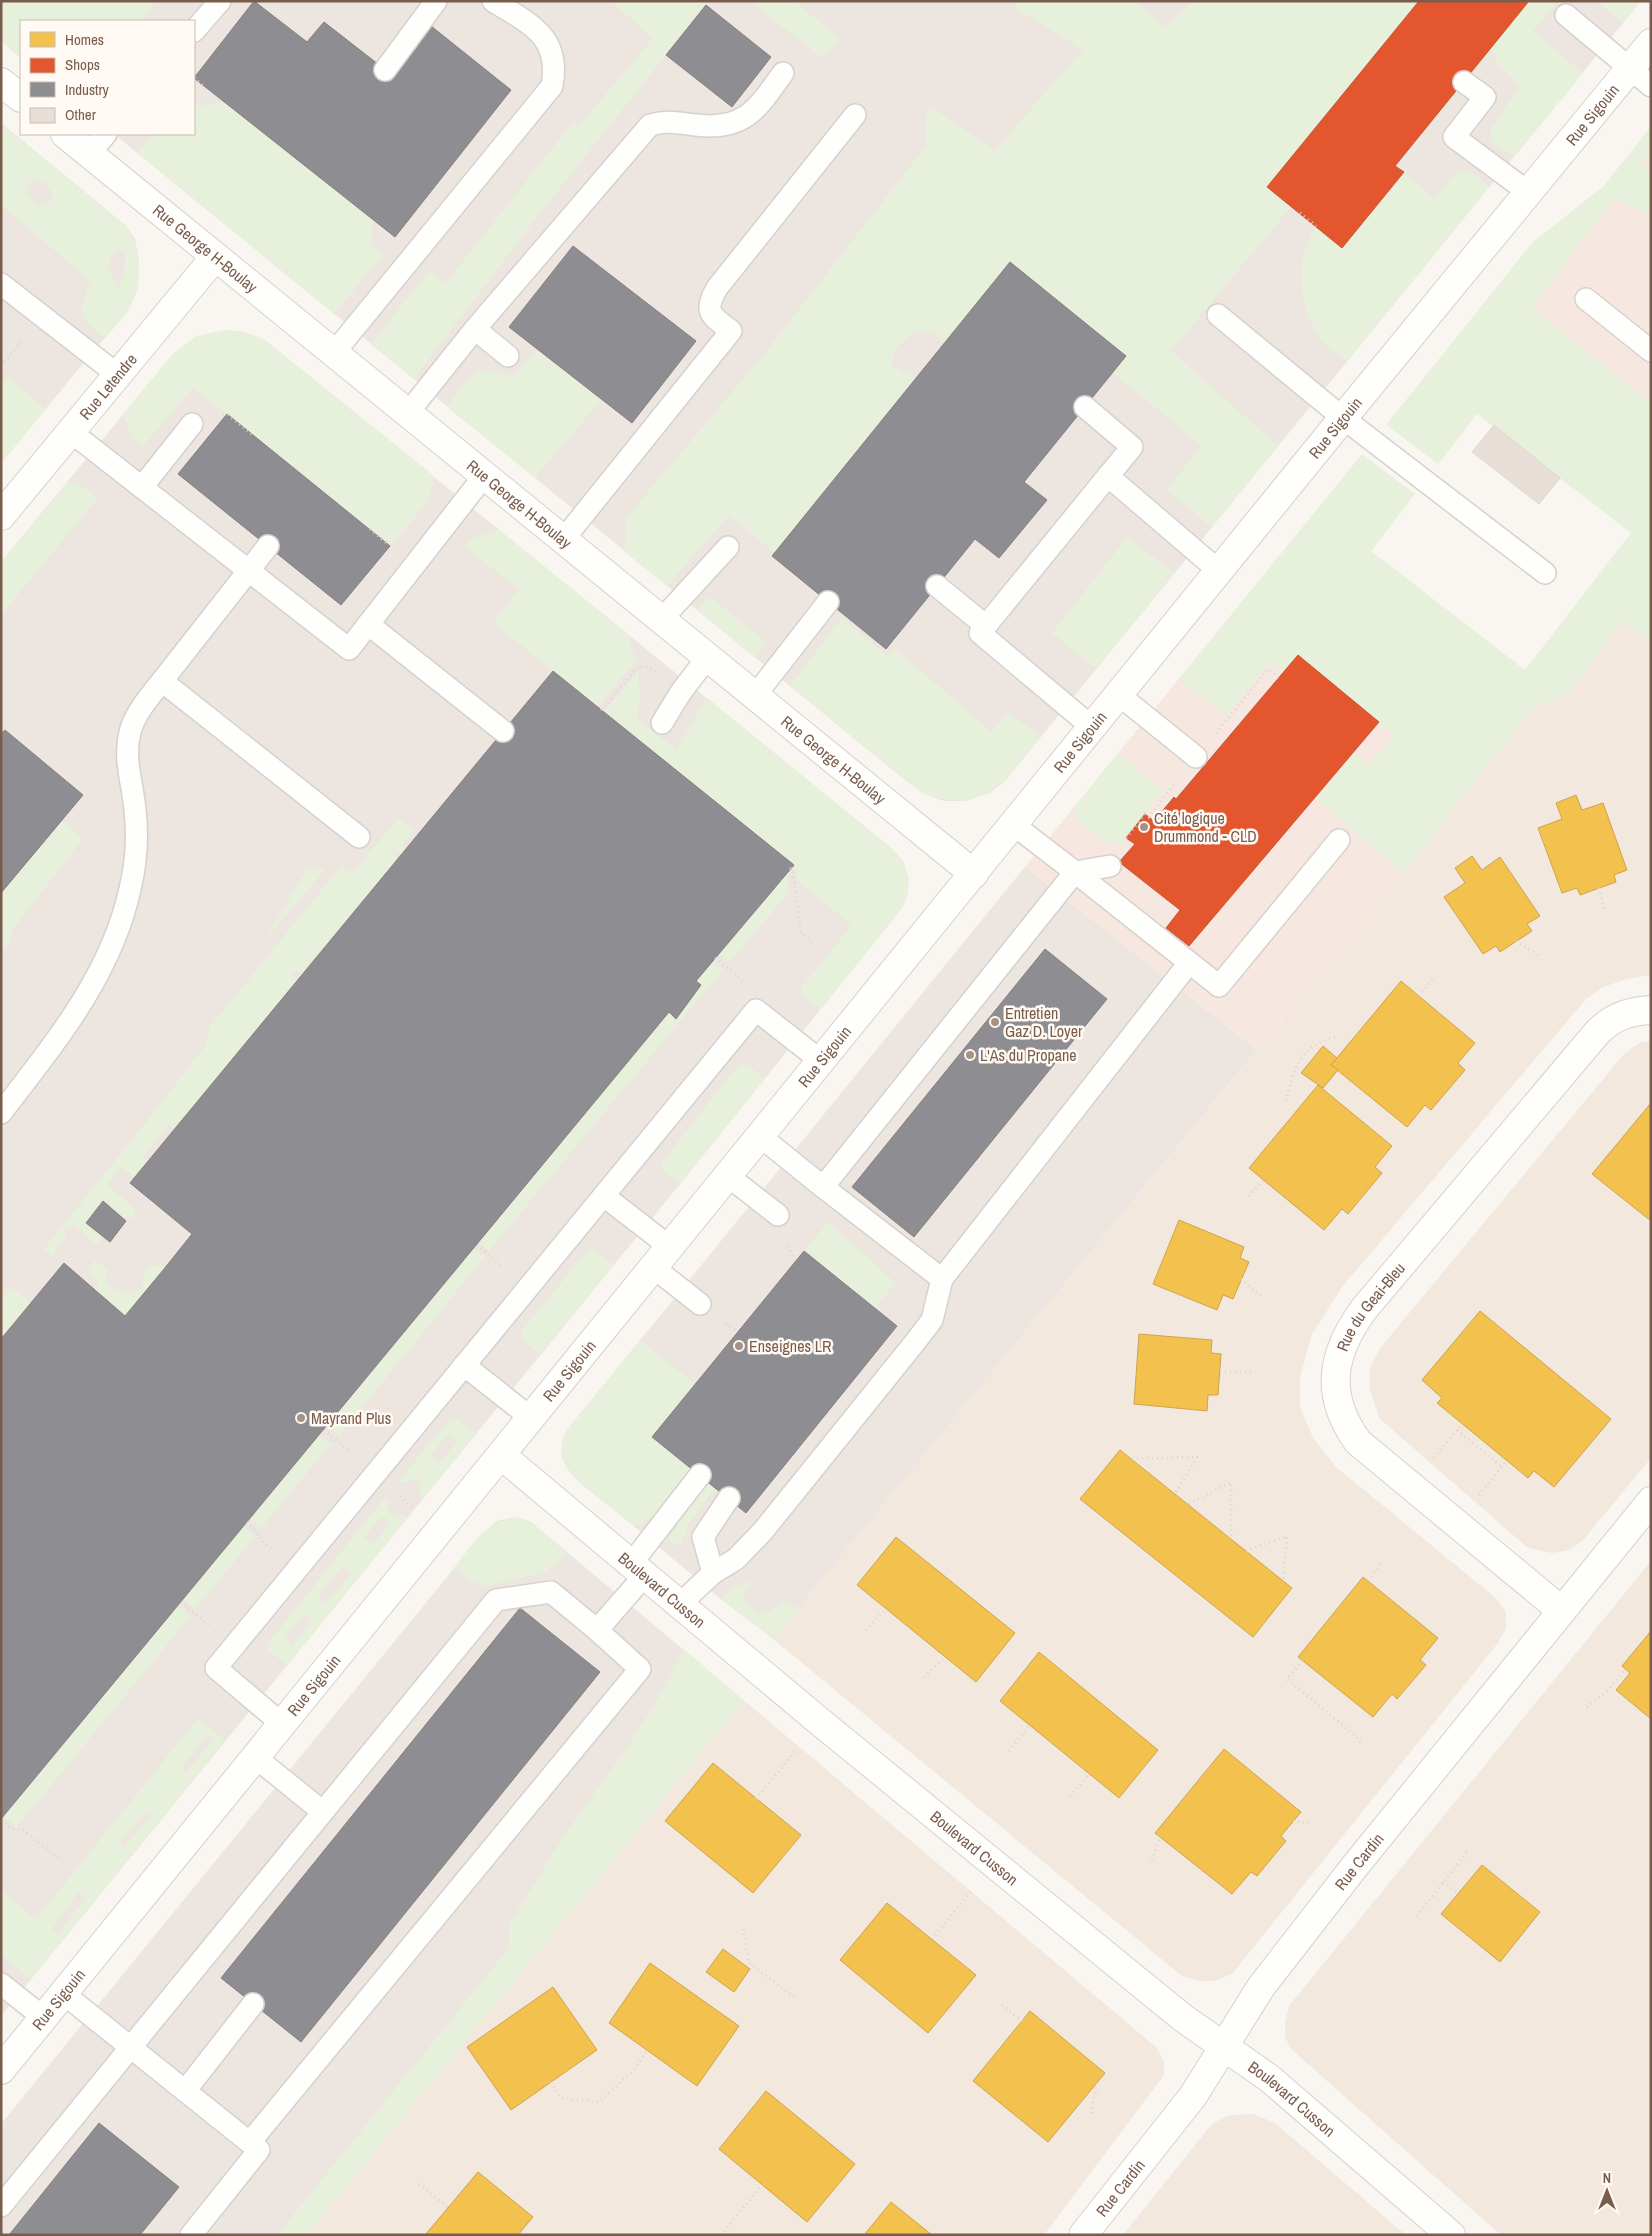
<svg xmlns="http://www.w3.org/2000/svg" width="1652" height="2236" font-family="'Archivo Narrow',sans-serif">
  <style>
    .residential { fill: #f2e8de }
    .commercial { fill: #f6e8e1 }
    .industrial { fill: #ede5e0 }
    .green { fill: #e7f0db; fill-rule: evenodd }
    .homes { fill: #f2c14e; stroke: #cea34e }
    .shops { fill: #e4572e; stroke: #c45837 }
    .industry { fill: #8d8d92; stroke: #877e7d }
    .building { fill: #e6ded7; stroke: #e2d8d2 }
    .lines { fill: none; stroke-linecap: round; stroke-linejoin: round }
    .lane-casing { stroke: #d7d1cb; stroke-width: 24 }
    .street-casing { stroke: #d7d1cb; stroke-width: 30 }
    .path { stroke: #dcd5d0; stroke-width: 3; stroke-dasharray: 1 4; stroke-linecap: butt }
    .lane { stroke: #fefefd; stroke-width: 21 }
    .street { stroke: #fefefd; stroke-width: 28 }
    .poi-dot { fill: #a69286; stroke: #fffaf3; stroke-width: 2 }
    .labels { text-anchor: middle; stroke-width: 5; stroke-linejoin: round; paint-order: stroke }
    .street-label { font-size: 16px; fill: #7a5c4d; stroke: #fffaf3 }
    .poi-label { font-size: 16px; fill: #7a5c4d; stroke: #fffaf3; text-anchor: start }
  </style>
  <rect width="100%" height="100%" fill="#f9f5f0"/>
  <g class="residential">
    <polygon points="1623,621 1651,642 1651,975 1627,979 1603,987 1586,999 1342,1287 1311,1336 1300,1378 1300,1406 1302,1412 1313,1438 1336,1467 1497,1599 1506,1612 1506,1628 1498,1643 1232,1974 1214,1981 1200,1981 1182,1976 773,1639 1403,873 1533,708 1569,693"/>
    <polygon points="1651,1041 1651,1458 1584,1539 1570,1550 1552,1553 1528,1548 1380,1419 1370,1391 1370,1367 1381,1347 1624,1054 1641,1042"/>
    <polygon points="1651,1561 1651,2235 1501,2235 1291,2049 1285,2037 1285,2023 1289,2006"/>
    <polygon points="734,1692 1157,2048 1164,2062 1164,2075 1044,2235 293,2235"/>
    <polygon points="1253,2114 1275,2123 1406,2235 1123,2235 1212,2124 1229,2115"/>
  </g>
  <g class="commercial">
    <polygon points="1651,127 1651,421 1524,312 1532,243 1604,186"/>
    <polygon points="1263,576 1498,751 1403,873 1257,1050 1025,867"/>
  </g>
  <g class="industrial">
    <polygon points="1,1 1641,1 1005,781 990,793 965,801 944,801 924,794 905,780 114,134 194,134 194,21 21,21 21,58 1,41"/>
    <polygon points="1,123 125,225 135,239 139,259 138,287 130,307 1,463"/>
    <polygon points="226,330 245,332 265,340 890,847 903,861 909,879 907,896 902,908 693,1168 1,2016 1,562 173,354 197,336"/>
    <polygon points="1025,867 1257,1050 773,1639 721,1599 574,1476 564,1463 562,1440 568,1429"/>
    <polygon points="515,1517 531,1522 734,1692 293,2235 1,2235 1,2124 482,1534 497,1521"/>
  </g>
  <g class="green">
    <polygon points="1,1 156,1 141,21 21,21 21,58 1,41"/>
    <polygon points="611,1 709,1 536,218 414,379 371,344 429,271 445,284 573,122 579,126 653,38"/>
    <polygon points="750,1 794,1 841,39 822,58"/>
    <polygon points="1018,1 1136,1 1164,28 1194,1 1419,1 1267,187 1292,206 1171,351 1278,446 1212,527 1166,490 1202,446 1113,373 1010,262 944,344 933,332 914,331 895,349 891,366 917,378 775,553 729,515 667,586 625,552 626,518 765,353 926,146 926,115 933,108 995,150 1083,50 1014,7"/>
    <polygon points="1529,1 1558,1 1533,31 1583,73 1516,155 1506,152 1491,142 1491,129 1520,85 1494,62 1499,57 1489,50"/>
    <polygon points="1596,1 1641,1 1623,23"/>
    <polygon points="223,101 373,219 372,244 382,256 334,314 138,153 153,134 194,134 194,102 199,106"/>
    <path d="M1 124 125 225C141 248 144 279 131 305 125 317 113 328 105 339 76 312 78 317 90 281L1 205ZM32 181C43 180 47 184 52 193L50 202 42 207C33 203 29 197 26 188ZM121 250 125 254V269L119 290 108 267 114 252Z"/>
    <polygon points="1651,127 1651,152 1642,163 1651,170 1651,216 1614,199 1532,307 1651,404 1651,642 1623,621 1569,693 1533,708 1403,873 1316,799 1354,753 1369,765 1394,735 1298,656 1283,673 1272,664 1267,664 1227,716 1179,679 1362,454 1415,494 1371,551 1525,670 1631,533 1477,414 1438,464 1386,425 1532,243 1604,186"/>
    <path d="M1459 170 1473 173 1490 186 1347 361C1340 355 1329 349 1323 342 1299 311 1293 259 1316 226L1342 247 1404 172 1434 198Z"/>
    <path d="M226 330 245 332 265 340 434 476C429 507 410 523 390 546L193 388 142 447 133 439 123 414 173 354 197 336Z"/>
    <path d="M537 350 601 400 535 478 447 407C467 378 476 360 513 377Z"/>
    <polygon points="8,376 46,409 1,463 1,385"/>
    <polygon points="67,483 79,485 98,498 1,615 1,562"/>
    <polygon points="498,529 627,633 636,661 597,707 494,623 518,589 464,546 473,539"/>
    <polygon points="1127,537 1174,573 1096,669 1052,633"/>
    <polygon points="709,596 767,643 755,658 697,610"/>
    <path d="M842 618 887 656 894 648 992 732 1007 712 1041 737C1006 779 985 815 924 794L790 686Z"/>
    <path d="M638 671 640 695 637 719 677 750 706 697 890 847C909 869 913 880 902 908L820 1010 802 995V987L852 925 798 881 794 865 604 713Z"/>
    <polygon points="1118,753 1163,791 1120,846 1112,840 1108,845 1075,819 1075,807"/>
    <polygon points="398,819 415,831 402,845 405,849 401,854 394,849 391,852 398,859 302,974 296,970 291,975 297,980 174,1129 168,1125 143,1158 147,1162 134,1177 121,1166 107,1185 133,1207 136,1214 132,1218 123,1217 103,1201 86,1222 104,1237 96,1245 75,1225 64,1229 66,1236 52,1256 44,1249 152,1115 205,1046 210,1027 341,866 349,872 354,871"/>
    <polygon points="62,821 83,839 11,932 10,943 1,953 1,893"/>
    <polygon points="321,868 324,871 263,943 307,869"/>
    <polygon points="788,872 789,892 729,963 718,954"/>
    <polygon points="712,961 723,970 489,1251 479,1243 669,1012 677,1019 701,985 696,981"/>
    <polygon points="742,1064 750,1066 764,1079 680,1184 661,1169 661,1163 737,1067"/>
    <polygon points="828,1222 896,1283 875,1308 804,1251"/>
    <polygon points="474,1248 485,1257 339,1436 327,1426"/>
    <polygon points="592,1249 613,1265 540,1354 522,1341 521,1335 524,1328 587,1251"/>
    <path d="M95 1260 109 1271 106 1278C110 1291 119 1292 132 1294L143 1285V1276L148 1267 159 1265 164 1269 125 1316 95 1289 99 1284 88 1270Z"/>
    <polygon points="12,1287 31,1303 1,1339 1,1300"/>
    <path d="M640 1340 695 1384 653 1437 692 1468C676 1489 660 1518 635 1526 617 1512 572 1481 564 1463 558 1451 562 1439 568 1429Z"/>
    <path d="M455 1418 476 1433 421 1500 420 1484 416 1479 404 1483 399 1480 449 1420ZM448 1434 457 1442 439 1462 431 1455Z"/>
    <polygon points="319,1435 331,1444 261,1528 250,1519"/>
    <polygon points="709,1482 715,1488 690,1522 680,1546 671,1542 669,1537"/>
    <path d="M385 1497 390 1502 388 1508 390 1514 408 1517 287 1665 267 1650 268 1643ZM382 1517 390 1524 373 1544 364 1537ZM343 1567 351 1574 325 1603 318 1596ZM305 1615 312 1621 292 1645 285 1638Z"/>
    <path d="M515 1517 531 1522 568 1553 546 1572 486 1586 471 1581 454 1568C473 1544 483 1524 515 1517Z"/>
    <polygon points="244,1526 256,1536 195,1609 184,1599"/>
    <polygon points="749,1581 751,1584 747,1588 743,1600 758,1613 766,1613 786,1601 798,1609 773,1639 721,1599 733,1588"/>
    <polygon points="178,1606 191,1616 17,1827 3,1817"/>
    <polygon points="684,1649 744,1701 307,2235 277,2235 509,1948 509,1925 563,1837 626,1749 662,1692"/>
    <path d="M198 1718 225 1740 31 1979 1 1955V1890L36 1919ZM207 1735 214 1738 186 1773 181 1769ZM146 1812 151 1815 124 1847 120 1842ZM79 1892 85 1898 58 1934 51 1930Z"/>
  </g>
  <g class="homes">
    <polygon points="1576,795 1582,810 1603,803 1627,870 1614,875 1616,882 1580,895 1577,888 1562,893 1538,828 1562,819 1556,803"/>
    <polygon points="1472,856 1482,870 1500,857 1540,916 1527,924 1532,931 1500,952 1496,946 1483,954 1444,897 1465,883 1455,868"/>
    <polygon points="1401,981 1475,1043 1458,1063 1465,1070 1431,1110 1425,1105 1407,1127 1331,1065"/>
    <polygon points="1323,1046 1337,1058 1331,1065 1338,1070 1323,1088 1301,1073"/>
    <polygon points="1318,1085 1392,1146 1375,1167 1382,1173 1348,1214 1342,1209 1324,1230 1249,1168"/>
    <polygon points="1651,1103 1651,1221 1592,1174"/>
    <polygon points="1179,1220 1244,1247 1240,1258 1249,1262 1233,1299 1223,1295 1217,1310 1153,1284"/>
    <polygon points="1480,1311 1611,1419 1554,1487 1534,1471 1528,1478 1437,1403 1442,1398 1422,1380"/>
    <polygon points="1139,1334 1212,1340 1211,1353 1221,1354 1218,1395 1208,1395 1207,1411 1134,1404"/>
    <polygon points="1120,1450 1292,1588 1253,1637 1080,1499"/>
    <polygon points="896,1537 1015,1633 976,1682 857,1585"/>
    <polygon points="1363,1577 1438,1638 1420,1660 1426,1665 1397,1699 1392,1694 1373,1717 1298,1657"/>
    <polygon points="1651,1631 1651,1719 1616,1690 1630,1673 1622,1666"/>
    <polygon points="1039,1652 1158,1750 1119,1798 1000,1701"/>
    <polygon points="1224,1749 1301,1812 1281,1836 1286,1841 1257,1876 1251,1872 1232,1894 1155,1833"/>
    <polygon points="713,1763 801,1835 753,1893 665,1821"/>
    <polygon points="1482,1865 1540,1912 1500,1962 1441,1914"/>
    <polygon points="887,1903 976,1975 928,2033 840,1960"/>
    <polygon points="723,1949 750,1969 734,1992 706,1972"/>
    <polygon points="650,1963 739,2026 697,2086 609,2023"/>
    <polygon points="553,1987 597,2050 511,2110 467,2047"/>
    <polygon points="1030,2011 1105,2073 1048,2142 973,2081"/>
    <polygon points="766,2091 855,2164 807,2222 719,2149"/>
    <polygon points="478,2172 533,2217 518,2235 425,2235"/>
    <polygon points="891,2202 932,2235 864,2235"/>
  </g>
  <g class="shops">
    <polygon points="1419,1 1529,1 1395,166 1404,172 1342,248 1267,187"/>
    <polygon points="1298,655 1379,722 1189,946 1166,928 1180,910 1119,862 1135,844 1126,838 1145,814 1154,821 1174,797 1176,799"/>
  </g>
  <g class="industry">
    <polygon points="254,1 307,42 324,22 392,75 431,26 511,90 395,237 194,78"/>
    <polygon points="706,5 771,57 732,107 666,55"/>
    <polygon points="573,246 696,341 632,423 509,327"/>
    <polygon points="1010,262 1126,356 1024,482 1047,500 999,558 975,539 886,649 772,556"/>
    <polygon points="227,414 390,546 341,605 178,474"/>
    <polygon points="553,671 794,865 696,981 701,985 676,1019 669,1012 1,1819 1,1339 64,1263 125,1316 164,1269 192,1234 130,1183"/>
    <polygon points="5,730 83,795 1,893 1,734"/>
    <polygon points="1045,949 1107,999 914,1237 852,1187"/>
    <polygon points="103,1201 126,1221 110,1242 86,1223"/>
    <polygon points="804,1251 897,1326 746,1513 652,1437"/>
    <polygon points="520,1608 600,1672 301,2042 221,1978"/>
    <polygon points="99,2123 179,2187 140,2235 9,2235"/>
  </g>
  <polygon class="building" points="1494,425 1560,478 1539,504 1472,452"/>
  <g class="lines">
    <defs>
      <g id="lane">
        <polyline points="1566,15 1651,86"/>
        <polyline points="194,31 220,1"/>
        <polyline points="385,70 436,1"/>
        <polyline points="1464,82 1485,97 1454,137 1528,192"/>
        <polyline points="89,154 106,134"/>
        <polyline points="1,284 118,375"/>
        <polyline points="1586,299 1651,351"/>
        <polyline points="1218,315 1343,418 1545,573"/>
        <path d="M475 329 650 125C668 120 678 123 696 125 745 131 758 108 783 73"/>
        <path d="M333 354 552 86C561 36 530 24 493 1"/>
        <polyline points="1085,407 1132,447 1108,476"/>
        <polyline points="407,414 475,329 508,356"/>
        <polyline points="71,432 349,649 484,476"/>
        <polyline points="142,487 192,424"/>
        <path d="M563 540 731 331C711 315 703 313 717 288L855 115"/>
        <polyline points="268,546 162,681 359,837"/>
        <polyline points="937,586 986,626"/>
        <polyline points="661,620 728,547"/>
        <polyline points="368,624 503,731"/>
        <polyline points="1119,695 1196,757"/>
        <polyline points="754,697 828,602"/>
        <polyline points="662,723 681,692 707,658"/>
        <polyline points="1093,728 980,633 1108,476 1219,571"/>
        <polyline points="1014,825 1075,872 1110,866"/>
        <path d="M1 1113C54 1044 111 976 130 889 136 864 138 836 135 810 133 784 123 759 130 732 135 713 150 696 162 681"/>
        <polyline points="760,1136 823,1187 1075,872 1219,986 1339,840"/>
        <polyline points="728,1176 778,1215"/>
        <polyline points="823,1187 942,1279 1189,963"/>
        <polyline points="604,1196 670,1247"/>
        <polyline points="653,1267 700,1304"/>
        <polyline points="464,1365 531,1418"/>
        <polyline points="631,1564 700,1475"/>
        <polyline points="713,1573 703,1537 729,1498"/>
        <polyline points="680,1604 713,1573 736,1559 763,1531 916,1341 932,1320 942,1279"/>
        <polyline points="282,1724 216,1668 756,1010 821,1061"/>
        <polyline points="255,1757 323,1812"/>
        <polyline points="1,1984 44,2018"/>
        <polyline points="64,1994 259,2150 191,2235"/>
        <polyline points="185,2091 253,2004"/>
        <polyline points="250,2142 640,1669 597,1630"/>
        <polyline points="1,2206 496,1600 551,1592 597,1630 645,1575"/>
      </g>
      <g id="street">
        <polyline points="1,82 21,98"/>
        <path id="s1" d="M65 134 974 874"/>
        <path id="s2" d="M1 516 215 257"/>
        <path id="s3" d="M501 1455 819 1721 1183 2018 1269 2078 1451 2235"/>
        <path id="s4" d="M1562 1611 1358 1442C1324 1395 1331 1354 1364 1309L1596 1034C1611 1017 1629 1011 1651 1010"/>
        <path id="s5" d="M1 2070 1343 418 1651 43"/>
        <path id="s6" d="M1083 2235 1193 2096 1261 1987 1355 1866 1651 1501"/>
      </g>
    </defs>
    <use href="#lane" class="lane-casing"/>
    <use href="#street" class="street-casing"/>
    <g class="path">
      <polyline points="194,78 205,87"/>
      <polyline points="1300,213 1316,226"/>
      <polyline points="1,365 22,341"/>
      <polyline points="223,415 227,414 253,435"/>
      <polyline points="370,529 389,545"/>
      <polyline points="601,710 639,666 651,669 656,673"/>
      <polyline points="1216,733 1268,669 1279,678"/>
      <polyline points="1126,838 1145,814 1149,817 1176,782"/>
      <polyline points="790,868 793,871 801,933 814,943"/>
      <polyline points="1599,888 1605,912"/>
      <polyline points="1516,941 1541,957"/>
      <polyline points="715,958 743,981"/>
      <polyline points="1419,996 1433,979"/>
      <path d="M1286 1101C1294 1068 1299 1047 1335 1037"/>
      <polyline points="1249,1196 1263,1180"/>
      <polyline points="477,1245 503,1267"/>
      <polyline points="789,1246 794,1262"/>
      <polyline points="1241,1279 1261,1296"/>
      <polyline points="726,1323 738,1332"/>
      <polyline points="1220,1373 1252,1371"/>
      <polyline points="324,1430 350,1452"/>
      <polyline points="1457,1430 1501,1466"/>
      <polyline points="1434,1458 1462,1424"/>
      <polyline points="1132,1459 1197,1457 1175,1494"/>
      <polyline points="1479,1495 1507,1460"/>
      <polyline points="400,1496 412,1507"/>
      <polyline points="1189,1504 1231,1482 1231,1539"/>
      <path d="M247 1522C257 1531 261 1541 271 1549"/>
      <polyline points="1246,1551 1287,1536 1283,1580"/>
      <polyline points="1368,1581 1382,1562"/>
      <polyline points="181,1602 209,1625"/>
      <polyline points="866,1630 886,1609"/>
      <polyline points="1303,1661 1287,1679 1353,1734 1363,1745"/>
      <polyline points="924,1677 945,1657"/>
      <polyline points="1587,1707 1608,1690 1625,1669"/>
      <polyline points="1009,1751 1029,1726"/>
      <polyline points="1070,1796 1089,1774"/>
      <polyline points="756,1799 797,1749"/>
      <polyline points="1,1820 14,1830 23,1830 62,1861"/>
      <polyline points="1293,1821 1310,1823"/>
      <polyline points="1152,1860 1160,1836"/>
      <polyline points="1443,1882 1459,1894"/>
      <polyline points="1417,1916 1468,1851"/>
      <polyline points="743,1929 749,1963 794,1997"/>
      <polyline points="932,1939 971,1891"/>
      <polyline points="1002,2005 1023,2021"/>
      <polyline points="551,2082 561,2098 599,2102 633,2071 647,2050"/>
      <polyline points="1091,2113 1097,2083"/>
      <polyline points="419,2184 448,2208"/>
      <polyline points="721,2235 762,2185"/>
    </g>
    <use href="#lane" class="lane"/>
    <use href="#street" class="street"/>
  </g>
  <g class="poi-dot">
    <circle cx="1144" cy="827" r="5"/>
    <circle cx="995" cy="1022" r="5"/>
    <circle cx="970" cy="1055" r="5"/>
    <circle cx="739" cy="1346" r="5"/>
    <circle cx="301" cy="1418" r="5"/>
  </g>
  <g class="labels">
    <g class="street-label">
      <text dy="6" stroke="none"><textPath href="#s5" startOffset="2521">Rue Sigouin</textPath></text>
      <text dy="6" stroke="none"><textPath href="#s1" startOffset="181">Rue George H-Boulay</textPath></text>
      <text dy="6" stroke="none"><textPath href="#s2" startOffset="168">Rue Letendre</textPath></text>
      <text dy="6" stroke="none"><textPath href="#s5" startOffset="2116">Rue Sigouin</textPath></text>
      <text dy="6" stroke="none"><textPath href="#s1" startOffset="586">Rue George H-Boulay</textPath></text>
      <text dy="6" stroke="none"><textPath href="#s5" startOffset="1711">Rue Sigouin</textPath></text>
      <text dy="6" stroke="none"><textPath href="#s1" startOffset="991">Rue George H-Boulay</textPath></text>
      <text dy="6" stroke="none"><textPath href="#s5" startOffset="1306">Rue Sigouin</textPath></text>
      <text dy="6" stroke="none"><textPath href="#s4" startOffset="415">Rue du Geai-Bleu</textPath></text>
      <text dy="6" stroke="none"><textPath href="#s5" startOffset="901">Rue Sigouin</textPath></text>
      <text dy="6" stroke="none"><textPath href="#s3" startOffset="210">Boulevard Cusson</textPath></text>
      <text dy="6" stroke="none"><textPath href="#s5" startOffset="496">Rue Sigouin</textPath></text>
      <text dy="6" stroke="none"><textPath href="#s3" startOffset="615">Boulevard Cusson</textPath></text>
      <text dy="6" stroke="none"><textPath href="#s6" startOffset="465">Rue Cardin</textPath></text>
      <text dy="6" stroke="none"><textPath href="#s5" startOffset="91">Rue Sigouin</textPath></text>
      <text dy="6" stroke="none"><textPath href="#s3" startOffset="1020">Boulevard Cusson</textPath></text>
      <text dy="6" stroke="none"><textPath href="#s6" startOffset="60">Rue Cardin</textPath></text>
    </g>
    <g class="poi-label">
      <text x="1154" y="824">Cité logique<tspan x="1154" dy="18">Drummond - CLD</tspan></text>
      <text x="1005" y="1019">Entretien<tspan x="1005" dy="18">Gaz D. Loyer</tspan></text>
      <text x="980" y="1061">L'As du Propane</text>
      <text x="749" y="1352">Enseignes LR</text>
      <text x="311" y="1424">Mayrand Plus</text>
    </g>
  </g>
  <rect width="1652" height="2236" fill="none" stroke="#7a5c4d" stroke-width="5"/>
  <rect x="20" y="20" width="175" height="115" fill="#fffaf3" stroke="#cabbb1"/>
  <rect x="30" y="32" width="25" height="15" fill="#f2c14e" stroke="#cabbb1"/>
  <text x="65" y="45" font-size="15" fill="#7a5c4d">Homes</text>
  <rect x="30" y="58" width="25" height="15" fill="#e4572e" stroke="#cabbb1"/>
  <text x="65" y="70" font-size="15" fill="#7a5c4d">Shops</text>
  <rect x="30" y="82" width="25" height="15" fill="#8d8d92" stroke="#cabbb1"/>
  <text x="65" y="95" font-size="15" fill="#7a5c4d">Industry</text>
  <rect x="30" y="108" width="25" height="15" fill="#e6ded7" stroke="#cabbb1"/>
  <text x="65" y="120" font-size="15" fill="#7a5c4d">Other</text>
  <g transform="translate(1607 2191)" stroke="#fffaf3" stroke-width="4" paint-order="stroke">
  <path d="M0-4L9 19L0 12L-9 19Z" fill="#7a5c4d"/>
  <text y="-8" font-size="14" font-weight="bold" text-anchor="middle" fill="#7a5c4d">N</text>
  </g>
</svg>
